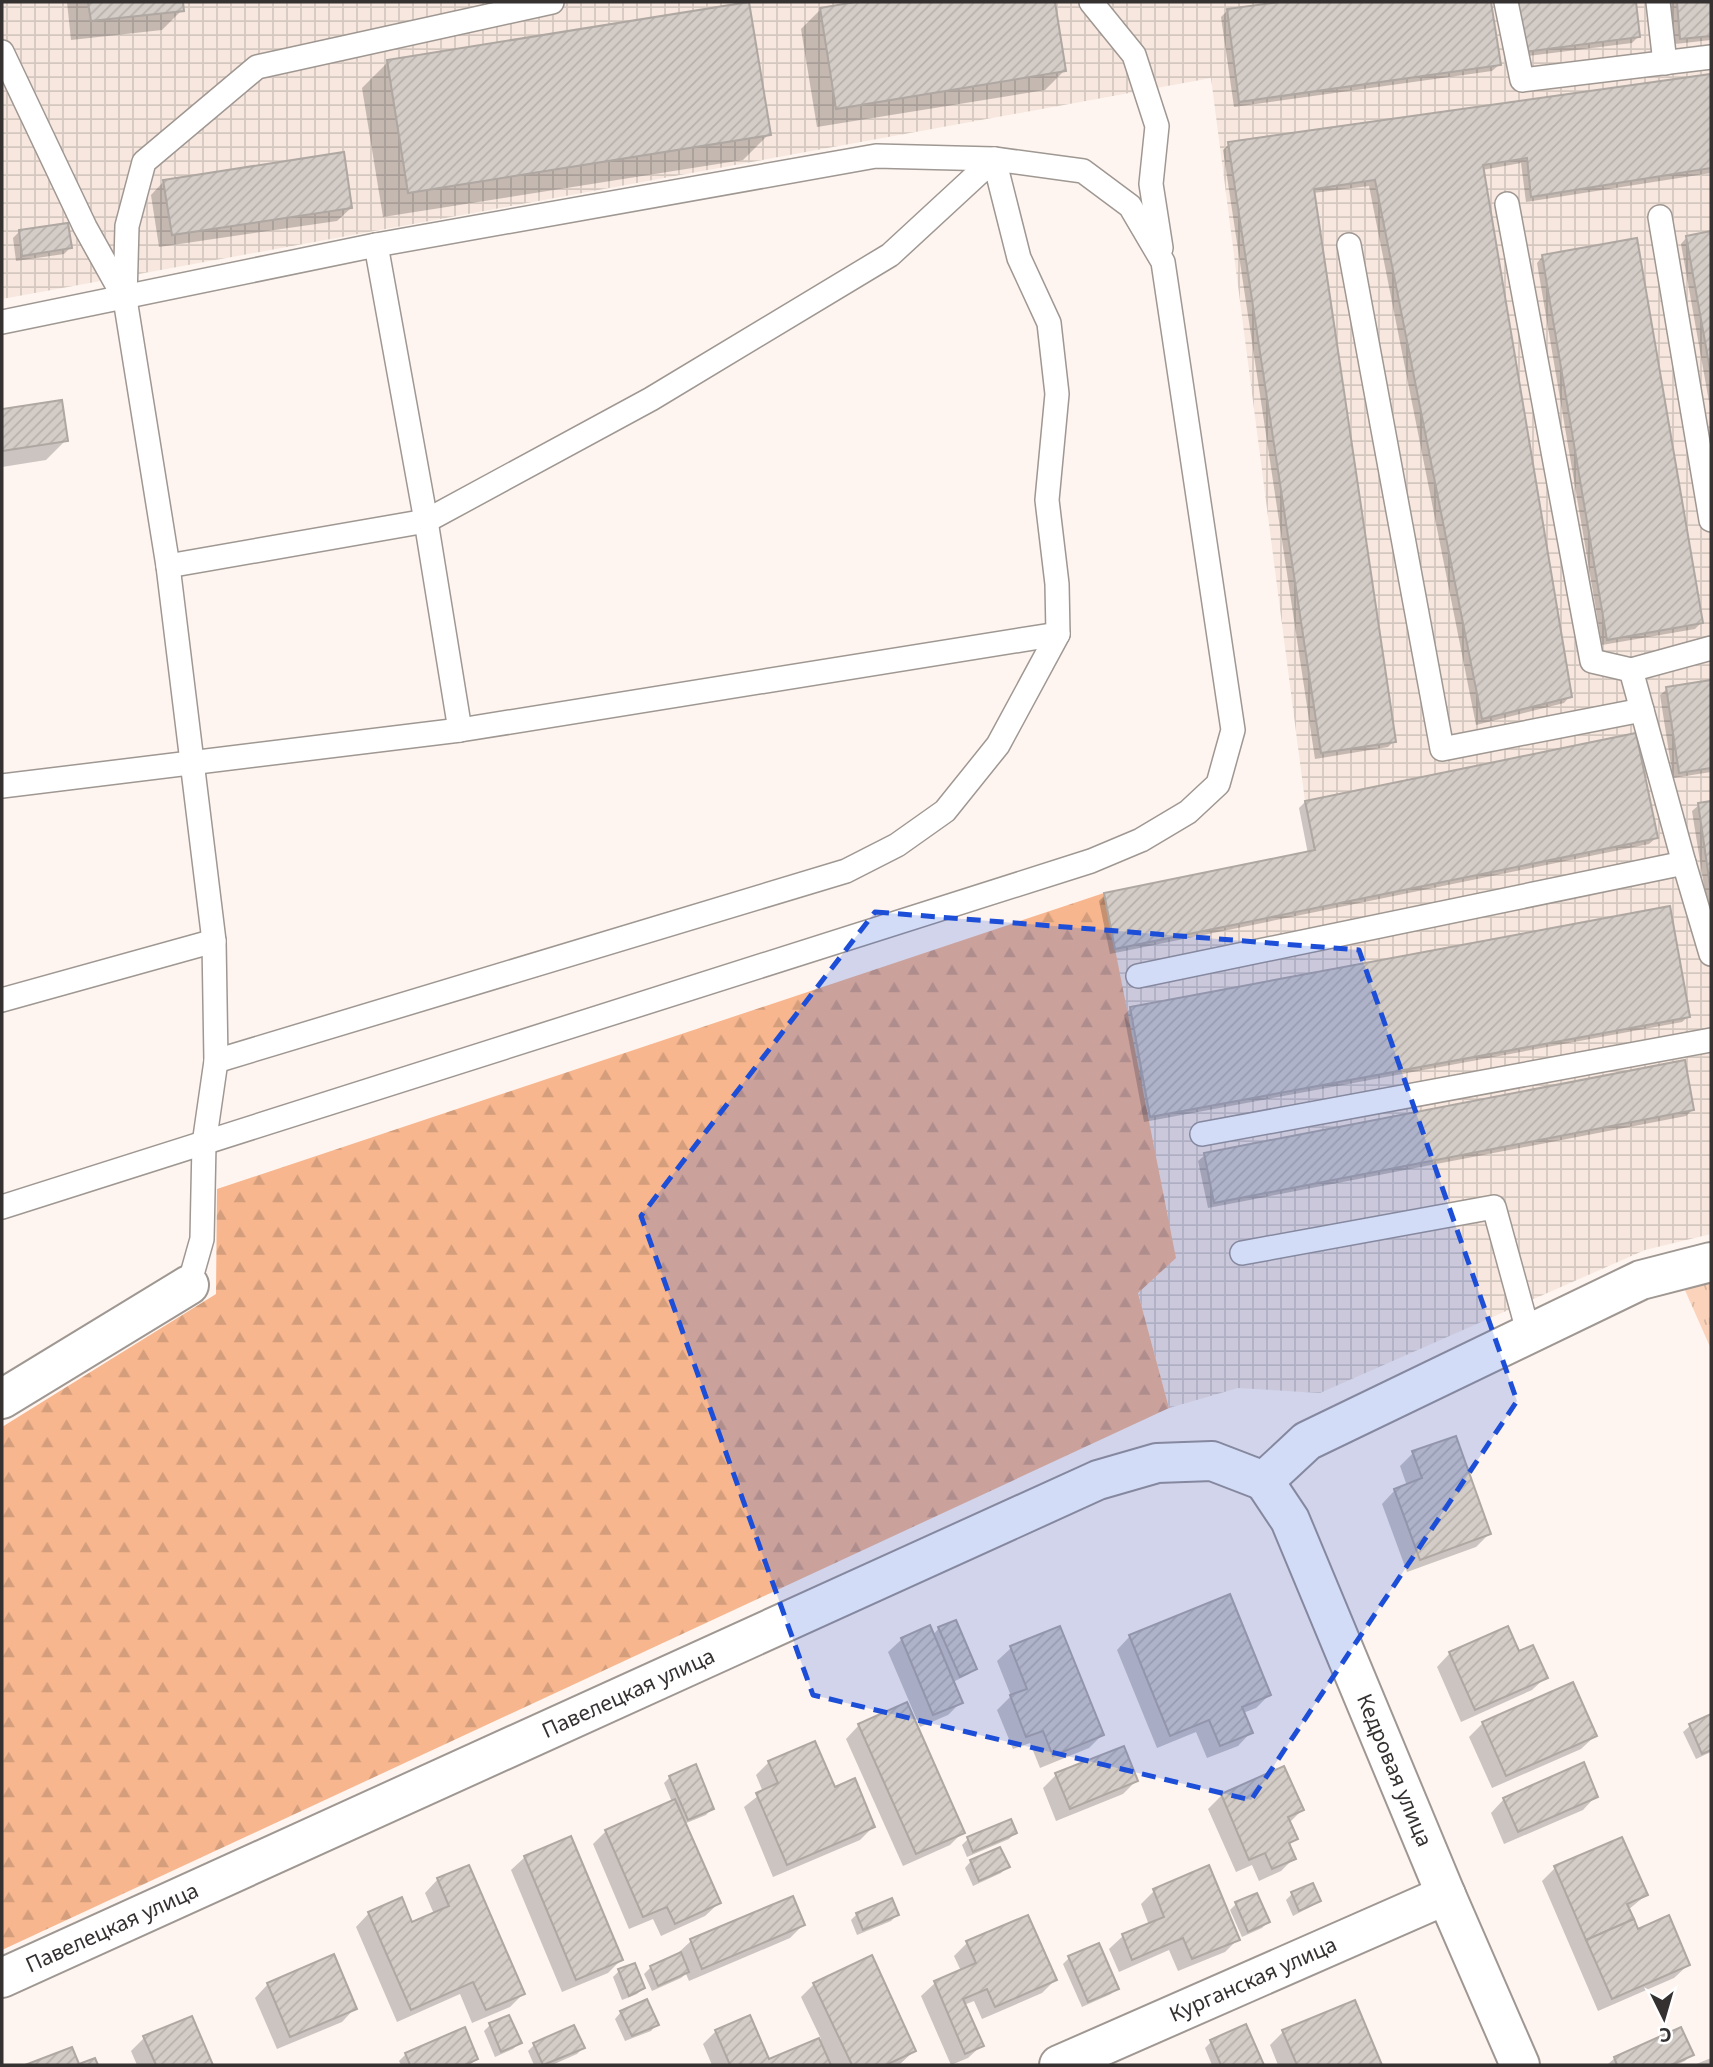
<svg xmlns="http://www.w3.org/2000/svg" width="1713" height="2067" font-family="'Noto Sans',sans-serif">
  <style>
    .industrial { fill: url(#industrial-grid) }
    .grass { fill: url(#grass-tufts) }
    .forest { fill: url(#forest-firs) }
    .shadow { fill: #0003 }
    .building { fill: url(#building-hatch); stroke: #afa7a2; stroke-width: 2 }
    .lines { fill: none; stroke-linecap: round; stroke-linejoin: round }
    .lane-casing { stroke: #9f9792; stroke-width: 26 }
    .street-casing { stroke: #9f9792; stroke-width: 42 }
    .lane { stroke: #fff; stroke-width: 23 }
    .street { stroke: #fff; stroke-width: 38 }
    .marked { fill: #1d4ed8; fill-opacity: 0.2; stroke: #1d4ed8; stroke-width: 5; stroke-dasharray: 14 9; stroke-linejoin: round }
    .labels { text-anchor: middle; stroke-width: 7; stroke-linejoin: round; paint-order: stroke }
    .street-label { font-size: 21px; fill: #353130; stroke: #fff }
  </style>
  <defs>
    <pattern id="industrial-grid" width="8" height="8" patternUnits="userSpaceOnUse" patternTransform="scale(1.75)"><rect width="8" height="8" fill="#f7e7de"/><path d="M0 4h8M4 0v8" fill="none" stroke="#d4c7bf"/></pattern>
    <pattern id="grass-tufts" width="24" height="20" patternUnits="userSpaceOnUse" patternTransform="scale(1.75)"><rect width="24" height="20" fill="#fbd3bb"/><path d="M3 7l-1-3M5 7V3M7 7l1-3M15 17l-1-3M17 17v-4M19 17l1-3" fill="none" stroke="#d8b6a1"/></pattern>
    <pattern id="forest-firs" width="22" height="20" patternUnits="userSpaceOnUse" patternTransform="scale(1.75)"><rect width="22" height="20" fill="#f7b68e"/><path d="M5 1l3.5 6h-7zM16 11l3.5 6h-7z" fill="#d49d7b"/></pattern>
    <pattern id="building-hatch" width="6" height="6" patternUnits="userSpaceOnUse" patternTransform="scale(1.75)"><rect width="6" height="6" fill="#d4ccc7"/><path d="M-1 1l2-2M0 6l6-6M5 7l2-2" fill="none" stroke="#b7b0ab"/></pattern>
  </defs>
  <rect width="100%" height="100%" fill="#fef5f0"/>
  <polygon class="industrial" points="2,2 1711,2 1711,1234 1645,1250 1320,1393 1238,1388 1169,1408 1138,1293 1104,893 1314,850 1305,801 1211,78 2,299"/>
  <polygon class="grass" points="1711,1282 1711,1349 1684,1288"/>
  <polygon class="forest" points="1104,893 1176,1258 1138,1293 1169,1408 2,1950 2,1427 216,1294 217,1189"/>
  <g class="shadow">
    <polygon points="67,2 181,2 182,10 162,30 71,40"/>
    <polygon points="866,2 1053,2 1064,71 1045,90 817,127 801,29 821,9"/>
    <polygon points="1291,2 1490,2 1499,65 1492,71 1234,107 1221,17 1227,11"/>
    <polygon points="1512,2 1634,2 1638,37 1632,43 1519,57"/>
    <polygon points="1670,2 1711,2 1711,40 1675,44"/>
    <polygon points="388,62 769,134 743,160 383,217 362,88"/>
    <polygon points="1711,76 1711,173 1526,202 1521,163 1482,170 1570,696 1564,703 1476,725 1369,186 1313,193 1394,741 1388,747 1315,759 1223,150 1229,144"/>
    <polygon points="164,181 351,208 337,221 159,247 151,195"/>
    <polygon points="19,232 70,248 64,254 16,261 13,238"/>
    <polygon points="1711,233 1711,413 1681,244 1687,237"/>
    <polygon points="1543,256 1701,623 1695,629 1602,645 1537,263"/>
    <polygon points="60,402 66,440 46,460 2,467 2,411"/>
    <polygon points="1711,682 1711,772 1673,778 1660,695 1667,689"/>
    <polygon points="1305,802 1656,838 1649,844 1110,954 1099,901 1105,895 1308,854 1299,808"/>
    <polygon points="1711,803 1711,905 1707,905 1692,811 1699,805"/>
    <polygon points="1131,1008 1689,1016 1682,1022 1144,1122 1124,1015"/>
    <polygon points="1692,1110 1686,1116 1208,1208 1198,1161 1205,1155"/>
    <polygon points="1413,1453 1489,1534 1476,1547 1407,1572 1382,1504 1395,1490 1407,1486 1400,1466"/>
    <polygon points="939,1628 975,1668 969,1674 953,1682 961,1702 948,1715 920,1727 888,1652 902,1639 933,1635"/>
    <polygon points="1059,1628 1102,1735 1089,1748 1040,1768 1030,1743 1013,1749 997,1710 1011,1696 997,1661 1011,1648"/>
    <polygon points="1130,1636 1269,1695 1256,1708 1243,1713 1251,1732 1238,1746 1207,1758 1196,1732 1157,1748 1117,1650"/>
    <polygon points="1450,1653 1518,1653 1546,1677 1532,1690 1461,1722 1437,1667"/>
    <polygon points="1711,1716 1711,1752 1696,1759 1683,1732 1690,1726"/>
    <polygon points="1483,1723 1595,1736 1581,1749 1492,1788 1469,1737"/>
    <polygon points="859,1725 963,1832 950,1845 903,1866 846,1739"/>
    <polygon points="769,1762 834,1789 873,1827 860,1840 773,1877 744,1807 763,1792 756,1775"/>
    <polygon points="1283,1769 1302,1810 1289,1823 1296,1838 1288,1846 1294,1858 1281,1871 1259,1881 1252,1865 1236,1872 1208,1809 1222,1795"/>
    <polygon points="1056,1775 1136,1781 1123,1794 1056,1821 1043,1788"/>
    <polygon points="670,1777 712,1808 706,1815 684,1824 719,1903 705,1916 661,1936 653,1919 629,1929 593,1844 606,1831 672,1802 664,1783"/>
    <polygon points="1596,1796 1583,1810 1504,1844 1491,1813 1504,1799"/>
    <polygon points="1015,1833 1009,1839 967,1857 962,1845 968,1839"/>
    <polygon points="525,1857 621,1960 608,1973 562,1992 511,1870"/>
    <polygon points="971,1861 1007,1867 1001,1873 973,1886 965,1868"/>
    <polygon points="1555,1868 1646,1895 1628,1910 1637,1931 1688,1965 1674,1978 1598,2011 1542,1881"/>
    <polygon points="438,1879 523,1994 510,2007 472,2023 460,1994 397,2022 356,1927 369,1913 411,1924 434,1914 425,1893"/>
    <polygon points="1154,1891 1238,1939 1225,1952 1178,1971 1169,1950 1119,1972 1109,1949 1123,1936 1149,1925 1141,1904"/>
    <polygon points="1292,1894 1319,1900 1312,1906 1293,1916 1286,1900"/>
    <polygon points="792,1898 803,1925 790,1938 689,1981 686,1974 681,1978 652,1991 644,1974 651,1967 677,1954 691,1941"/>
    <polygon points="1236,1904 1268,1922 1262,1928 1242,1937 1230,1910"/>
    <polygon points="857,1914 897,1915 891,1921 857,1935 851,1920"/>
    <polygon points="967,1943 1055,1980 1042,1993 982,2019 974,2001 964,2005 982,2045 968,2058 951,2065 921,1996 935,1983 961,1971 954,1956"/>
    <polygon points="1069,1958 1117,1988 1111,1994 1082,2007 1063,1964"/>
    <polygon points="634,1965 643,1988 637,1994 622,2000 613,1977 619,1971"/>
    <polygon points="268,1984 355,2008 342,2022 277,2049 255,1998"/>
    <polygon points="814,1984 914,2051 899,2065 712,2065 703,2044 716,2031 768,2062 821,2039 801,1997"/>
    <polygon points="1354,2002 1380,2065 1278,2065 1270,2045 1283,2032"/>
    <polygon points="621,2012 657,2024 651,2031 625,2041 615,2019"/>
    <polygon points="191,2018 211,2065 137,2065 131,2051 144,2038"/>
    <polygon points="490,2025 520,2043 513,2049 495,2057 484,2031"/>
    <polygon points="1245,2027 1262,2065 1212,2065 1205,2048 1211,2042"/>
    <polygon points="534,2045 583,2048 577,2054 552,2065 534,2065 528,2051"/>
    <polygon points="406,2054 476,2059 470,2065 401,2065 399,2061"/>
    <polygon points="1691,2055 1685,2061 1676,2065 1608,2064 1615,2058"/>
    <polygon points="1711,2058 1711,2065 1694,2065"/>
  </g>
  <g class="building">
    <polygon points="88,2 183,2 184,11 91,21"/>
    <polygon points="749,2 771,135 408,193 387,60"/>
    <polygon points="855,2 1055,2 1066,71 836,109 820,8"/>
    <polygon points="1279,2 1491,2 1501,65 1239,102 1227,9"/>
    <polygon points="1518,2 1636,2 1640,37 1524,52"/>
    <polygon points="1677,2 1711,2 1711,36 1680,39"/>
    <polygon points="1711,74 1711,168 1531,197 1527,158 1483,165 1572,697 1482,719 1375,180 1314,189 1396,742 1321,753 1228,142"/>
    <polygon points="344,152 352,208 172,235 163,180"/>
    <polygon points="68,223 72,248 22,256 19,230"/>
    <polygon points="1711,231 1711,375 1686,236"/>
    <polygon points="1637,238 1703,623 1607,640 1542,255"/>
    <polygon points="62,400 68,441 2,451 2,409"/>
    <polygon points="1711,680 1711,768 1679,773 1666,687"/>
    <polygon points="1636,733 1658,838 1115,949 1104,893 1315,850 1305,801"/>
    <polygon points="1711,801 1711,892 1698,803"/>
    <polygon points="1670,906 1690,1017 1150,1117 1130,1007"/>
    <polygon points="1685,1060 1694,1110 1214,1203 1204,1153"/>
    <polygon points="1456,1436 1491,1534 1420,1560 1394,1489 1422,1478 1412,1451"/>
    <polygon points="1230,1594 1271,1695 1242,1707 1253,1733 1220,1746 1209,1720 1170,1736 1129,1635"/>
    <polygon points="956,1620 977,1669 960,1677 938,1627"/>
    <polygon points="930,1625 963,1703 933,1715 901,1638"/>
    <polygon points="1060,1626 1104,1735 1053,1756 1043,1731 1026,1737 1010,1695 1027,1689 1010,1646"/>
    <polygon points="1508,1626 1519,1651 1533,1645 1548,1678 1475,1710 1449,1652"/>
    <polygon points="1573,1682 1597,1736 1506,1776 1482,1722"/>
    <polygon points="907,1702 965,1833 916,1854 858,1724"/>
    <polygon points="1711,1714 1711,1750 1702,1754 1689,1724"/>
    <polygon points="815,1741 835,1787 855,1778 875,1827 787,1865 756,1793 778,1783 768,1761"/>
    <polygon points="1124,1746 1138,1781 1070,1809 1055,1773"/>
    <polygon points="1584,1762 1598,1797 1518,1832 1503,1798"/>
    <polygon points="696,1764 714,1809 688,1820 669,1776"/>
    <polygon points="1284,1766 1304,1810 1288,1817 1298,1839 1289,1843 1296,1859 1272,1869 1265,1853 1249,1860 1221,1794"/>
    <polygon points="675,1799 721,1903 675,1924 667,1907 643,1917 605,1830"/>
    <polygon points="1011,1819 1017,1833 973,1852 967,1837"/>
    <polygon points="571,1836 623,1960 576,1980 524,1856"/>
    <polygon points="1622,1837 1648,1895 1627,1904 1634,1919 1586,1940 1554,1866"/>
    <polygon points="1000,1847 1010,1867 979,1881 970,1860"/>
    <polygon points="469,1865 525,1994 486,2010 473,1982 411,2010 368,1912 402,1897 412,1922 449,1906 437,1878"/>
    <polygon points="1209,1865 1240,1940 1192,1959 1183,1938 1132,1960 1122,1934 1164,1917 1153,1889"/>
    <polygon points="1313,1883 1321,1901 1299,1911 1291,1892"/>
    <polygon points="1257,1893 1270,1922 1248,1932 1235,1902"/>
    <polygon points="793,1896 805,1925 702,1969 690,1939"/>
    <polygon points="892,1898 899,1915 863,1930 856,1913"/>
    <polygon points="1028,1915 1057,1980 995,2007 987,1989 963,1999 984,2046 965,2054 934,1981 976,1963 966,1941"/>
    <polygon points="1669,1915 1690,1965 1612,1999 1586,1940 1634,1919 1638,1929"/>
    <polygon points="1099,1943 1119,1989 1088,2002 1068,1956"/>
    <polygon points="681,1952 689,1972 658,1986 650,1966"/>
    <polygon points="334,1954 357,2009 290,2037 267,1983"/>
    <polygon points="872,1955 916,2051 886,2065 852,2065 813,1983"/>
    <polygon points="635,1963 645,1988 629,1996 618,1969"/>
    <polygon points="647,1999 659,2025 632,2036 620,2011"/>
    <polygon points="1355,2000 1382,2065 1297,2065 1282,2030"/>
    <polygon points="509,2015 522,2043 501,2052 489,2023"/>
    <polygon points="750,2015 769,2059 819,2038 831,2065 730,2065 715,2030"/>
    <polygon points="192,2016 213,2065 156,2065 143,2036"/>
    <polygon points="1246,2024 1264,2065 1221,2065 1210,2040"/>
    <polygon points="574,2025 585,2048 543,2065 533,2043"/>
    <polygon points="465,2027 478,2059 465,2065 410,2065 405,2053"/>
    <polygon points="1681,2027 1694,2055 1671,2065 1617,2065 1614,2057"/>
    <polygon points="72,2047 79,2064 95,2058 98,2065 25,2065"/>
  </g>
  <g class="lines">
    <defs>
      <g id="lane">
        <polyline points="1091,2 1134,55 1157,126 1151,184 1161,248"/>
        <polyline points="1506,2 1522,80 1711,57"/>
        <polyline points="1658,2 1665,63"/>
        <polyline points="2,52 85,227 125,299 168,566 214,941 216,1061 204,1144 202,1239 189,1285"/>
        <polyline points="1507,204 1592,661 1631,670"/>
        <polyline points="1660,217 1711,520"/>
        <polyline points="376,245 426,521 460,730"/>
        <polyline points="1349,245 1442,749 1642,710"/>
        <polyline points="125,299 127,226 144,162 257,67 552,2"/>
        <polyline points="2,322 376,245 876,156 994,159 1083,171 1130,206 1163,262 1233,730 1218,784 1188,812 1141,840 1091,861 2,1207"/>
        <polyline points="168,566 426,521 651,399 890,255 994,159 1019,258 1049,323 1057,394 1047,500 1057,584 1058,634 998,745 945,811 897,845 846,871 216,1061"/>
        <polyline points="1711,648 1631,670 1684,863 1711,954"/>
        <polyline points="2,786 460,730 1058,634"/>
        <polyline points="1138,976 1684,863"/>
        <polyline points="2,1000 214,941"/>
        <polyline points="1202,1134 1711,1040"/>
        <polyline points="1242,1253 1494,1207 1529,1335"/>
      </g>
      <g id="street">
        <polyline points="2,1399 189,1285"/>
        <path id="s1" d="M1264 1481 1290 1520 1446 1895 1520 2065"/>
        <polyline points="1264,1481 1307,1441 1641,1280 1711,1262"/>
        <path id="s2" d="M2 1978 1098 1480 1157 1463 1212 1461 1264 1481"/>
        <path id="s3" d="M1059 2065 1446 1895"/>
      </g>
    </defs>
    <use href="#lane" class="lane-casing"/>
    <use href="#street" class="street-casing"/>
    <use href="#lane" class="lane"/>
    <use href="#street" class="street"/>
  </g>
  <path class="marked" d="M875 912 1359 950 1517 1401 1251 1800 813 1695 641 1216Z"/>
  <g class="labels">
    <g class="street-label">
      <text dy="7" stroke="none"><textPath href="#s2" startOffset="688">Павелецкая улица</textPath></text>
      <text dy="7" stroke="none"><textPath href="#s1" startOffset="318">Кедровая улица</textPath></text>
      <text dy="7" stroke="none"><textPath href="#s2" startOffset="121">Павелецкая улица</textPath></text>
      <text dy="7" stroke="none"><textPath href="#s3" startOffset="212">Курганская улица</textPath></text>
    </g>
  </g>
  <rect width="1713" height="2067" fill="none" stroke="#353130" stroke-width="7"/>
  <g transform="translate(1664 2018) rotate(175)" stroke="#ffffff" stroke-width="5" paint-order="stroke">
  <path d="M0-5L12 26L0 18L-12 26Z" fill="#353130"/>
  <text y="-10" font-size="19" font-weight="bold" text-anchor="middle" fill="#353130">С</text>
  </g>
</svg>
